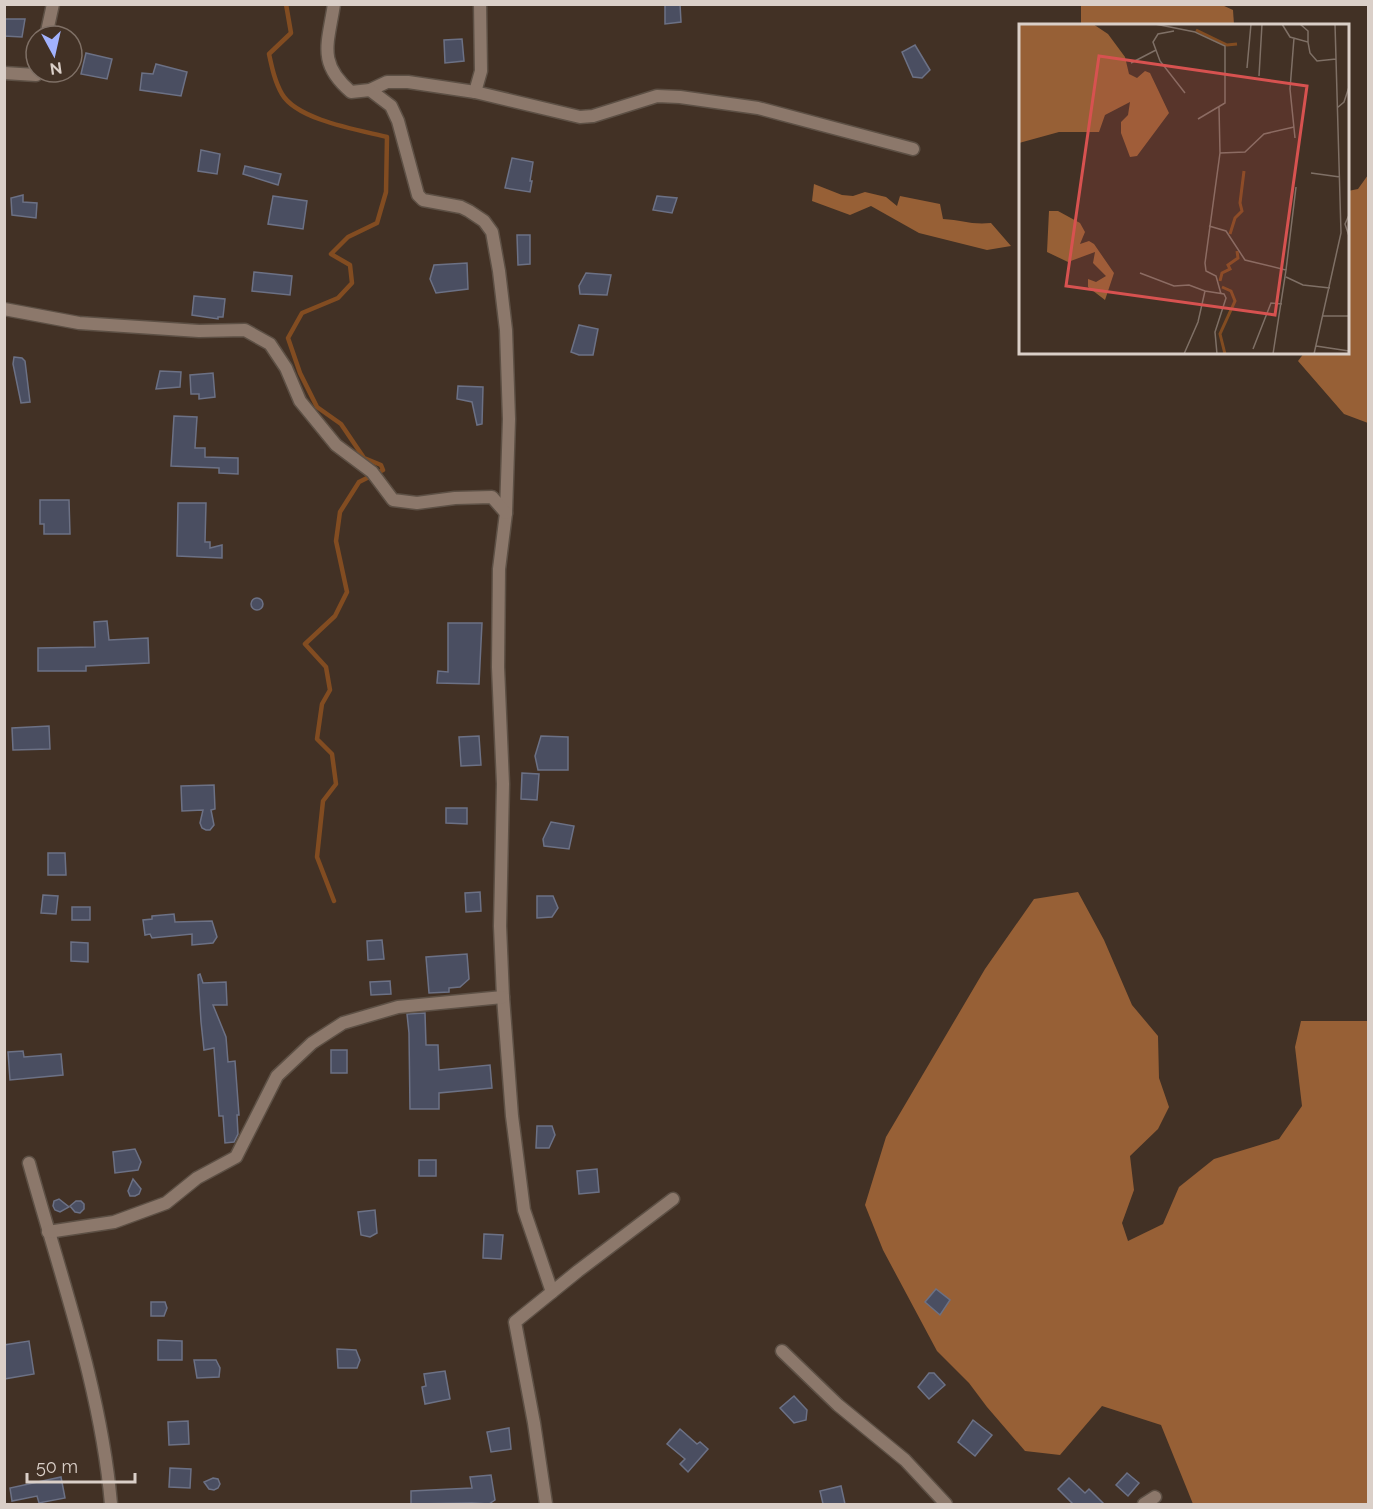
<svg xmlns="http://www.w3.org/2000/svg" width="1373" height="1509" font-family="Raleway,sans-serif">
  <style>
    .forest { fill: #976036 }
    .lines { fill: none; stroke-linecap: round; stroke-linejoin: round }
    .stream { stroke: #824c21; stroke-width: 4.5 }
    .building { fill: #4a4e61; stroke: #6c7185; stroke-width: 1.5 }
    .street-casing { stroke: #5d5045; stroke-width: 15 }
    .street { stroke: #8c786b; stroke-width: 12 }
    .inset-river { fill: none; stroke: #824c21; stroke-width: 3 }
    .inset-road { fill: none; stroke: #7f7066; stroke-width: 1.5 }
    .view { fill: #d75250; fill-opacity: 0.15; stroke: #d75250; stroke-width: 3 }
    .inset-edge { fill: none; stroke: #dacfc8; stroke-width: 3 }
  </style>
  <rect width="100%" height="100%" fill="#423125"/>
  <g class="forest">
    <polygon points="1081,5 1222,5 1233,10 1234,25 1081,25"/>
    <polygon points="1368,175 1368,423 1344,414 1298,361 1304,353 1348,352 1348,191 1358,189"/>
    <path d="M814 184 842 195 853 196 865 192 886 197 897 206 900 196 940 204 943 219C962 220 971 225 991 223L1011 246 987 250 919 233 871 206 850 215 812 201Z"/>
    <polygon points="1078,892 1104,940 1132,1005 1158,1036 1159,1078 1169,1107 1158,1129 1130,1156 1134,1190 1122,1223 1128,1241 1163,1224 1179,1187 1214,1159 1279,1139 1302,1106 1295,1047 1301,1021 1368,1021 1368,1504 1193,1504 1161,1425 1102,1406 1060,1455 1025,1451 987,1407 969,1383 937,1351 883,1250 865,1205 886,1137 985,969 1034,899"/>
  </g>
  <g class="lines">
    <path class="stream" d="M286 4 291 33 269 54C272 68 275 82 282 94 297 120 359 130 387 137L386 192 377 223 348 237 331 254 350 265 352 283 338 298 302 313 288 338 300 373 317 407 341 424 364 458 381 465 383 470 359 482 340 512 336 541 347 592 335 616 305 644 326 667 330 690 322 704 317 739 332 754 336 784 323 801 317 857 334 901"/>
  </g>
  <g class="building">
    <polygon points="665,4 680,4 681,22 665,24"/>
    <polygon points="4,19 25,19 22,37 4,36"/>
    <polygon points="462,39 464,61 445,63 444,40"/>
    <polygon points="915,45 930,70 922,78 913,77 902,52"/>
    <polygon points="86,53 112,59 107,79 81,74"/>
    <polygon points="156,64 187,72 181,96 140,90 142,73 153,74"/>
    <polygon points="201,150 220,154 217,174 198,171"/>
    <polygon points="512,158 533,162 530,181 532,181 530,192 505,188"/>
    <polygon points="245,166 281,174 278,185 243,174"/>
    <polygon points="23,195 23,202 37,203 36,218 12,215 11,198"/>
    <polygon points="273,196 307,201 303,229 268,224"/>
    <polygon points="657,196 677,198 672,213 653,210"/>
    <polygon points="517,235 530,235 530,264 518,265"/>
    <polygon points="467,263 468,289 436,293 430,279 434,265"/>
    <polygon points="254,272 292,276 290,295 252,291"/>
    <polygon points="586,273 611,275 607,295 580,294 579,286"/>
    <polygon points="194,296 225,299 223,317 218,317 218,319 192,315"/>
    <polygon points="579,325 598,329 593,355 579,355 571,352"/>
    <polygon points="14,357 22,358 25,361 30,402 21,403 13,364"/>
    <polygon points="160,371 181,372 180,387 156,389"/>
    <polygon points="213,373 215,397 199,399 199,394 191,394 190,375"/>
    <polygon points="458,386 483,387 482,424 477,425 472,402 457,399"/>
    <polygon points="174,416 197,417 195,448 205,448 205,457 238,458 238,474 219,473 219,468 171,466"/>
    <polygon points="40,500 69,500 70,534 44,534 44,524 40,524"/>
    <polygon points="178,503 206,503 205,542 210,542 210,548 222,545 222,558 177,556"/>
    <circle cx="257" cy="604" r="6"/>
    <polygon points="107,621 109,640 148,638 149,663 86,666 86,671 38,671 38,648 95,647 94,622"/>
    <polygon points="448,623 482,623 479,684 437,683 438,671 448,672"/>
    <polygon points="49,726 50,749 13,750 12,728"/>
    <polygon points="479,736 481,765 461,766 459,737"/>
    <polygon points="541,736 568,737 568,770 538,770 535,756"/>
    <polygon points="522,773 539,774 537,800 521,799"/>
    <polygon points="214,785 215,809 211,810 214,825 210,830 206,830 202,828 200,823 203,810 182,811 181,786"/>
    <polygon points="446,808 467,808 467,824 446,823"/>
    <polygon points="551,822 574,826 569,849 544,846 543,839"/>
    <polygon points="48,853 65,853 66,875 48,875"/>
    <polygon points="480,892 481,911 466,912 465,893"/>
    <polygon points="43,895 58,896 56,914 41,913"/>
    <polygon points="537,896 553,896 558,908 552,917 537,918"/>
    <rect x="72" y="907" width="18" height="13"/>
    <polygon points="174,914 175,922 212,921 217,937 213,943 192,945 192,934 152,938 150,934 145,935 143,920 152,919 152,916"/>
    <polygon points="382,940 384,959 368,960 367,941"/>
    <polygon points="71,942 88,943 88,962 71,961"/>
    <polygon points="467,954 469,979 460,987 449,988 449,992 429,993 426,957"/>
    <polygon points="200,974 203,983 226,982 227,1005 213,1005 226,1037 228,1062 235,1061 239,1115 237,1115 238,1134 234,1142 225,1143 223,1116 219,1116 214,1048 204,1050 201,1022 198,975"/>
    <polygon points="390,981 391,994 371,995 370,982"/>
    <polygon points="425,1013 426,1045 438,1045 439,1070 490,1065 492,1088 439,1093 439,1109 410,1109 409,1033 407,1014"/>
    <rect x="331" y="1050" width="16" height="23"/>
    <polygon points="23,1051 24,1057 61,1054 63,1075 10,1080 8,1052"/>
    <polygon points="537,1126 552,1126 555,1135 549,1148 536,1148"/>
    <polygon points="135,1149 141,1162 138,1170 115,1173 113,1152"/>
    <rect x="419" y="1160" width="17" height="16"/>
    <polygon points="597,1169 599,1192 579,1194 577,1171"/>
    <polygon points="133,1179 141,1189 139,1194 135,1196 130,1196 128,1191"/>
    <polygon points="59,1199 69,1207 60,1212 55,1210 53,1206 54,1201"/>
    <polygon points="76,1201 81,1201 84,1204 84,1209 80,1213 75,1212 70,1206"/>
    <polygon points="375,1210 377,1233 370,1237 361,1235 358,1212"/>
    <polygon points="484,1234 503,1235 501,1259 483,1258"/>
    <polygon points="936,1289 950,1300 940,1315 925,1302"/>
    <polygon points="151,1302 165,1302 167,1308 164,1316 151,1316"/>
    <polygon points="158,1340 182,1341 182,1360 158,1360"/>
    <polygon points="29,1341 34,1374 4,1379 4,1345"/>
    <polygon points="337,1349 356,1350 360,1360 357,1368 338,1368"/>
    <polygon points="194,1360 216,1360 220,1368 219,1377 197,1378"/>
    <polygon points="445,1371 450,1399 425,1404 422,1387 426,1386 424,1374"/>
    <polygon points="929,1373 934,1373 945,1385 929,1399 918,1387"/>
    <polygon points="794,1396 807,1410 806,1420 794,1423 780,1408"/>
    <polygon points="973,1420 992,1435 975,1456 958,1442"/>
    <polygon points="188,1421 189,1444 169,1445 168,1422"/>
    <polygon points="509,1428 511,1449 491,1452 487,1432"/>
    <polygon points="680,1429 697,1444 700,1442 708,1449 688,1472 680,1464 685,1459 667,1444"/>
    <polygon points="170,1468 191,1469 190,1488 169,1487"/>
    <polygon points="1127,1473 1139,1483 1128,1496 1116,1485"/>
    <polygon points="491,1475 495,1500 489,1504 472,1503 411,1504 411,1491 472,1488 470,1477"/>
    <polygon points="61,1477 65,1498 39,1503 37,1496 12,1501 10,1488"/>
    <polygon points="213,1478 218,1479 220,1484 218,1488 214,1490 209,1489 204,1482"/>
    <polygon points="1069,1478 1085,1493 1089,1489 1104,1504 1073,1504 1058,1489"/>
    <polygon points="841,1486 845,1504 823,1504 820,1491"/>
  </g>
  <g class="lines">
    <defs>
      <g id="street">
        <path d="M334 4C328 44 317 63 351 92L370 90 387 82H408L475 92"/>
        <polyline points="480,4 481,71 475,92 580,117 593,116 657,96 680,97 758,108 913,149"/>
        <polyline points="46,36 53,4"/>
        <polyline points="4,73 36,75 37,72"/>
        <polyline points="370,90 391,106 398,121 418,195 423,200 461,207 469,211 484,221 492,232 499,271 506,330 509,419 506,513 499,569 498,667 503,784 500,926 503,997 512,1116 524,1210 552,1292"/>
        <polyline points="4,309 79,323 199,331 245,330 270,344 286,368 300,401 336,445 372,472 393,500 417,503 455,498 492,497 506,513"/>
        <path d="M29 1163C60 1275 101 1388 111 1504"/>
        <polyline points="48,1232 114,1222 166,1203 197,1178 236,1157 277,1076 312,1043 343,1023 398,1007 503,997"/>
        <polyline points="782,1351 838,1405 905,1460 946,1504"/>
        <polyline points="546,1504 534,1423 515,1322 578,1271 673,1199"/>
        <polyline points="1144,1504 1155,1497"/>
      </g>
    </defs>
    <use href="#street" class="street-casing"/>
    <use href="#street" class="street"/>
  </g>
  <g transform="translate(1019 24)">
    <rect width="330" height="330" fill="#423125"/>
    <path d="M0 0H74L89 10 106 33 110 50 118 54 126 47 131 49 150 89 118 132 111 133 102 109V98L109 91 111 78 86 91 80 108H40L0 119ZM30 187H39L61 199 66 208 61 220 70 217 75 220 95 249 86 276 69 263V255L77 258 87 252 74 239 76 228 49 238 28 228Z" fill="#976036"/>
    <path class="inset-river" d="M177 6 208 21 218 20M211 210 216 194 223 187 221 179 225 147M201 257 203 249 211 245 209 241 219 234 218 227M203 263 212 267 216 277 201 310 206 330"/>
    <path class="inset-road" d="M136 0 176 8 206 22V79L179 95M263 0 271 13 289 18 291 29 298 37 317 35M281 0 289 7V18M155 7 139 10 134 18 141 37 166 69M275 14 271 65 276 114M112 39 137 26M228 44 232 0M240 52 243 0M200 83 201 129 186 239 187 247 197 252 202 270M318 84 325 78 330 63M201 129 226 128 245 110 275 103M292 149 321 153M330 191 326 200 330 212M190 202 207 207 226 236 267 246 254 330M267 246 277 163M121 249 155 262 170 261 186 267 179 298 165 330M267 253 284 261 311 264M186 267 205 270 207 274 196 308 198 330M304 292H330M297 322 330 327M234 325 252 279 263 280M295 330 322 209 316 0"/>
    <path class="view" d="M80 32 288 62 256 291 47 262Z"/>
    <rect width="330" height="330" class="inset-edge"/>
  </g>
  <rect width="1373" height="1509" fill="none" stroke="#dacfc8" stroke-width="12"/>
  <g transform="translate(54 54) rotate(172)"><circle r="28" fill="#423125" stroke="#7f7066" stroke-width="1.5"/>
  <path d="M0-4.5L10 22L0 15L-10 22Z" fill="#a2b2fd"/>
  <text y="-9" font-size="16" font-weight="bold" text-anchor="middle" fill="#dacfc8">N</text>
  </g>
  <path d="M27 1473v9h108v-9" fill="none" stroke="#dacfc8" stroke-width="3"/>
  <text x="36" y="1473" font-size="18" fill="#dacfc8" stroke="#423125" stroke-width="4.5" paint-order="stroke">50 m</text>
</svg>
